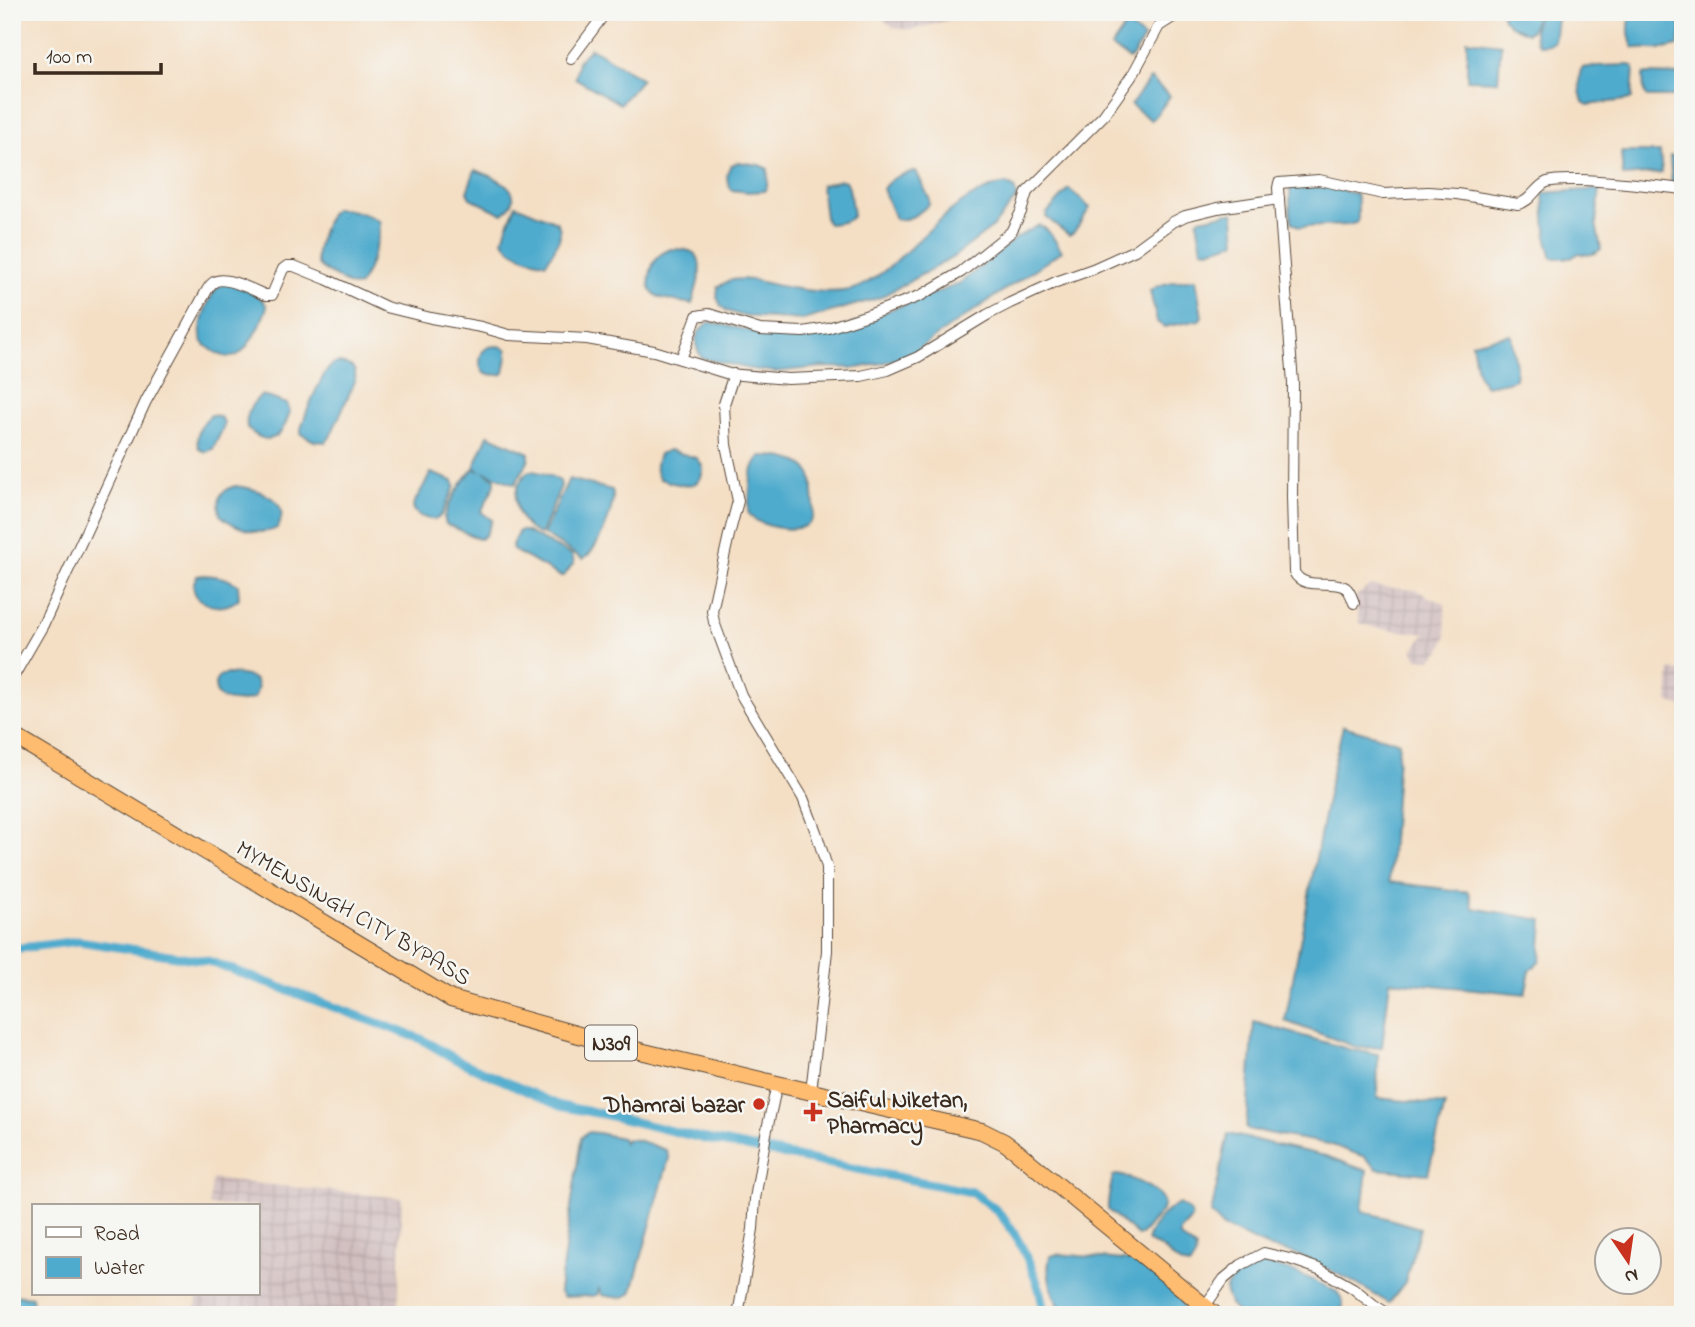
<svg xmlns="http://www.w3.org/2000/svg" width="1695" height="1327" font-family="'Indie Flower',sans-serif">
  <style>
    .industrial { fill: url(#industrial-grid) }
    .water { fill: #4fabcd; stroke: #456a76; stroke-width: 2 }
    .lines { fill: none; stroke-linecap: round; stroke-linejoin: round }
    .canal { stroke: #4fabcd; stroke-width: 9 }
    .minor-casing { stroke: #574537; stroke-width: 12 }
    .trunk-casing { stroke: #574537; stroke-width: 18 }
    .minor { stroke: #fff; stroke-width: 10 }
    .trunk { stroke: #febc70; stroke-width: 16 }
    .poi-dot { fill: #c8321e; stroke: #f6f6f2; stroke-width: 2.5 }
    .labels { text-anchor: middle; stroke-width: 5; stroke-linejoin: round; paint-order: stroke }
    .shield { fill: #f6f6f2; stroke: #73675e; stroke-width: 2 }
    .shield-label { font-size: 21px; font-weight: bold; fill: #3b2a1e }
    .street-label { font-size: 23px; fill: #3b2a1e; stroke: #f6f6f2 }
    .poi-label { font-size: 23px; font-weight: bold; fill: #3b2a1e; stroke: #f6f6f2; text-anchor: start }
  </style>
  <defs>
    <pattern id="industrial-grid" width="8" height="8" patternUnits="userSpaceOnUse" patternTransform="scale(1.75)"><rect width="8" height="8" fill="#d2bfc0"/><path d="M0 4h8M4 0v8" fill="none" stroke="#b5a4a5"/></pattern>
  </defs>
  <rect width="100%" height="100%" fill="#f6f6f2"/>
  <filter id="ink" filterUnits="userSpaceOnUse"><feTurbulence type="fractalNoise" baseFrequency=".0143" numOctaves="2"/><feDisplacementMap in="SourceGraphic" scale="14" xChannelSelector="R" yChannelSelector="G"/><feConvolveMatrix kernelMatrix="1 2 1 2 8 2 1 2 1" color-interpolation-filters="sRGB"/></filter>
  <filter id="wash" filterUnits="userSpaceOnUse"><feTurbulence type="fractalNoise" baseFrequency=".00686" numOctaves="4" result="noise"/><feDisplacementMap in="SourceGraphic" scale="28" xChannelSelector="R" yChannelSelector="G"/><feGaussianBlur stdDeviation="1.57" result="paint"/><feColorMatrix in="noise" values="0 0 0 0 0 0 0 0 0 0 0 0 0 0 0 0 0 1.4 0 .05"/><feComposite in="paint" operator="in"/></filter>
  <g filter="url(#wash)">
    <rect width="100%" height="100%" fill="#f4dfc5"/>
    <g class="industrial">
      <polygon points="874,12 979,12 911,30 894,28"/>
      <polygon points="1369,586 1416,590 1430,598 1445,603 1446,637 1441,650 1431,659 1417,659 1413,649 1426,634 1376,628 1359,623 1355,597"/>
      <polygon points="1670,670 1683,671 1683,707 1668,702"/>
      <polygon points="212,1179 402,1198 398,1315 186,1315 196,1307 198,1294 257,1294 257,1206 209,1206"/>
    </g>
    <g class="water">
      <polygon points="1503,12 1533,12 1536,17 1531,30 1527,33 1510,25 1502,17"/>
      <path d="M1540 12H1558L1554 41 1551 44 1539 45C1530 35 1534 23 1540 12Z"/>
      <path d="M1633 12C1649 12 1679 6 1681 29 1681 35 1679 41 1678 46 1664 50 1647 50 1633 47 1628 36 1627 22 1633 12Z"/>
      <polygon points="1127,24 1144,38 1133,56 1129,59 1111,47"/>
      <polygon points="1467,40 1501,44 1498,81 1467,80"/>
      <polygon points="591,48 642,79 620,104 575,78 578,61"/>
      <path d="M1629 65 1634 67 1632 99 1588 105 1583 102C1580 93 1577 77 1582 68L1596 66Z"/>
      <polygon points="1645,74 1682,75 1683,95 1676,97 1647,97 1644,91 1643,76"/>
      <polygon points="1151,79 1170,96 1155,117 1151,120 1131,105 1148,81"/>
      <polygon points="1660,152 1662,173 1623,176 1621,152"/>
      <polygon points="1670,156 1683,156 1683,185 1672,185"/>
      <path d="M739 162 759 165 768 169 767 187 764 191 749 192 731 190C726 182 726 172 731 165Z"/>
      <path d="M475 170C495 177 531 190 503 214L470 198 467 192Z"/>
      <path d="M916 171 929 198V204C920 213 908 222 895 219L883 189C890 177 903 174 916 171Z"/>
      <path d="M840 180 846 181 849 188 853 215C848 223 837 223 828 224L825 218 821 185Z"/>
      <path d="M1006 184 1014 188 1017 197 993 227 952 258 879 298 803 320 743 316 727 311 721 306 717 297 718 287C722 285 727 281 732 280 748 277 765 283 780 286 800 290 840 296 859 287 912 261 945 194 1006 184Z"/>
      <polygon points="1318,184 1356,194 1358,202 1358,222 1349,225 1300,227 1292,222 1290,213 1290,188 1293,185"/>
      <polygon points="1069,189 1090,208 1074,232 1069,235 1046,217 1047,213"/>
      <path d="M1600 189 1596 224 1601 249C1593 255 1588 256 1579 253L1571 258H1552L1547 241 1543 193Z"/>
      <path d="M516 205 557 222C566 237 553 250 546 263 530 259 511 255 503 240L506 229Z"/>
      <path d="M334 209C348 208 369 214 380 222 381 238 368 272 359 286 350 287 346 283 338 278 333 275 324 271 319 266 311 256 326 218 334 209Z"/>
      <polygon points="1229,213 1233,213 1234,216 1236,242 1208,250 1202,249 1197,221 1200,219"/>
      <path d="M1039 225C1050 229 1055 242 1062 251L932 339 914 353 883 363 857 368 822 367 775 372 751 369 702 358C692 343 694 332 710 322L775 336 802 339 842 328 959 284 1017 237Z"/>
      <path d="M671 249C678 249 688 249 694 253 707 263 695 291 692 304 681 301 662 301 654 294 645 287 651 265 657 258 661 253 666 251 671 249Z"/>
      <path d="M1191 279H1196L1202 317 1199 320 1164 327 1157 322 1150 291C1160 282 1178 282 1191 279Z"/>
      <path d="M230 284C244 289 261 293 267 307 263 319 248 352 235 356 228 359 220 355 215 352 209 348 201 343 201 336 199 323 209 294 220 286 222 285 227 284 230 284Z"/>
      <path d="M1511 334 1516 367 1515 379 1507 382 1486 386C1475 376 1475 357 1472 343Z"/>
      <path d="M500 346 507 350V357L504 373 500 375 485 374C478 367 478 353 487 348 490 346 496 346 500 346Z"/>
      <path d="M339 363C352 365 357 367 355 381L330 437 326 442 314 441 301 434V429C306 412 318 382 329 368 333 363 333 364 339 363Z"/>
      <path d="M262 395 287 404 290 411C283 436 270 450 247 428 245 414 250 404 262 395Z"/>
      <path d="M211 415C219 415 224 418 224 426L213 449 206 452 199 449C194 436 201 424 211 415Z"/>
      <path d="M488 435 529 453V459L526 465 515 484 484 472 495 479V484L481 512 492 520C488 527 488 537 479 539L446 524 444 517C451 498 460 484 473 469L481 471 474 467Z"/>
      <path d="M669 450 697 458 703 467C703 493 677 485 660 479 653 472 656 462 659 454Z"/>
      <path d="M761 456C775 456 803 458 810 473 813 479 813 488 813 494 814 502 815 514 811 521 802 536 754 527 748 512 751 495 747 468 761 456Z"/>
      <path d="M530 471C541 471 551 476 560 481L561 486 542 531 539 534C521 527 511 504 518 486 520 481 524 476 527 472Z"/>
      <path d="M431 473 453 481 455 486 442 514 437 519C428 520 413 516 413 505Z"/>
      <path d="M569 479 612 490C617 506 597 551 583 559L543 534Z"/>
      <path d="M235 486C257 488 294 500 277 528 259 538 234 527 220 515 218 498 218 492 235 486Z"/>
      <polygon points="519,531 525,531 572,555 574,562 564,576 560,576 513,550 512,545"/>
      <path d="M204 575C216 576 228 577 238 585L239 598C235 602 231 605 224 606 206 609 185 594 197 576Z"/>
      <path d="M226 674C244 674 266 676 254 698 245 702 225 704 218 695 216 692 215 686 215 683L219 676Z"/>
      <polygon points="1343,726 1399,742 1389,882 1469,892 1473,908 1543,920 1540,960 1530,971 1525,994 1390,981 1382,1047 1359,1048 1285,1021 1333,768"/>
      <polygon points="1254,1022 1352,1050 1378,1054 1377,1098 1445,1105 1428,1174 1377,1169 1365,1157 1329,1144 1246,1129"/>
      <path d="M587 1132 598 1133 622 1138 624 1143 626 1139 637 1140 666 1150 669 1158 632 1291C626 1301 613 1297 602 1295L599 1289 597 1295 592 1296 563 1297 559 1291 581 1138Z"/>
      <polygon points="1228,1134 1326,1156 1367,1171 1362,1211 1420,1228 1405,1282 1389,1303 1346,1278 1294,1253 1271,1248 1223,1227 1211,1214"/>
      <path d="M1117 1175C1128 1176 1161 1190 1163 1202 1165 1210 1158 1215 1153 1221 1148 1227 1145 1233 1138 1236L1108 1210C1107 1200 1111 1186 1113 1176Z"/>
      <path d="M1179 1204C1199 1216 1192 1218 1180 1231V1237L1196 1249 1195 1258 1189 1266C1175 1265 1170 1252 1158 1246 1155 1244 1150 1244 1147 1241 1150 1228 1166 1208 1179 1204Z"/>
      <path d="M1058 1254 1134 1261 1156 1276 1182 1301 1184 1310 1182 1315H1069C1053 1306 1045 1273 1050 1256Z"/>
      <path d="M1256 1263C1284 1265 1312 1279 1337 1292 1345 1301 1344 1305 1340 1315H1239L1230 1304 1225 1290C1232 1276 1242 1270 1256 1263Z"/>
      <polygon points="12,1295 32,1297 34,1315 12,1315"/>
    </g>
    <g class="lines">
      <path class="canal" d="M12 949 79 941 208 961 421 1039 457 1060 560 1106 602 1114 701 1138 972 1192C980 1199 992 1205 999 1213 1018 1234 1044 1286 1043 1315"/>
    </g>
  </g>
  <g filter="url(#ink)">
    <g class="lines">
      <defs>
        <g id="minor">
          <polyline points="571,59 606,12"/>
          <polyline points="681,359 697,316 709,314 760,330 803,332 828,328 871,314 920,296 961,272 1011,232 1021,212 1027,192 1104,115 1133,74 1159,26 1181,12"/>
          <polyline points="734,374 724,404 725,426 726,445 738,501 729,535 712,611 714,622 741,695 803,798 816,832 827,867 827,951 811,1092"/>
          <path d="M1354 603C1352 598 1350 591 1346 588 1332 578 1304 592 1294 572L1292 497 1293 383 1278 188 1279 183 1319 180 1383 194 1428 192 1457 194 1518 204C1532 201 1535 187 1547 182 1558 179 1569 180 1580 180 1614 181 1648 185 1683 189"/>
          <path d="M12 679 43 625 146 401 206 292C208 288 211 284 214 282 225 275 253 290 265 295H272L283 269 287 266H294L326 279 386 307 431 318 481 327 509 335 587 339 654 351 729 374 788 379 861 376 888 370 918 357 987 315 1010 303 1056 282 1093 269 1135 250 1173 222 1185 216 1218 208 1279 199"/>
          <polyline points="1205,1306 1224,1279 1241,1265 1264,1253 1290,1259 1319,1269 1353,1288 1374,1305 1390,1315"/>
          <polyline points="738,1315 753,1229 755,1199 766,1134 777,1084"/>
        </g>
        <polyline id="trunk" points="12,735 451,999 611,1044 777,1084 982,1131 1004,1142 1015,1150 1215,1315"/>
      </defs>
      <use href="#minor" class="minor-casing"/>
      <use href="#trunk" class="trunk-casing"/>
      <use href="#minor" class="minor"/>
      <use href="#trunk" class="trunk"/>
    </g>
  </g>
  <g class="poi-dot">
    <circle cx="759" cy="1104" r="7"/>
    <path d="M809.5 1101.5h7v7h7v7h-7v7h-7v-7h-7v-7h7z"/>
  </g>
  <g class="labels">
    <rect class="shield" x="585" y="1025.5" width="52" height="35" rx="5"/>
    <g class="shield-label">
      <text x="611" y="1050">N309</text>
    </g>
    <g class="street-label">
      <text transform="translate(354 912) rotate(30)" y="8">MYMENSINGH CITY BYPASS</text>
    </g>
    <g class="poi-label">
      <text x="827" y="1107">Saiful Niketan,<tspan x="827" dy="26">Pharmacy</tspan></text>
      <text x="745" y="1112" text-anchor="end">Dhamrai bazar</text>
    </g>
  </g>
  <rect width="1695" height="1327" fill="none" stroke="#f6f6f2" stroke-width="42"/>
  <rect x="32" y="1204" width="228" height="91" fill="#f6f6f2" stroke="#aba49d" stroke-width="2"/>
  <rect x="46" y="1227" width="35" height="10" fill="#ffffff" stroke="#aba49d" stroke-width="2"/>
  <text x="94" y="1240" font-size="21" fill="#3b2a1e">Road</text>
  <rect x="46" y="1257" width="35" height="21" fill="#4fabcd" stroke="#aba49d" stroke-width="2"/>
  <text x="94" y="1274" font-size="21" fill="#3b2a1e">Water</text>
  <g transform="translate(1628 1261) rotate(167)"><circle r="33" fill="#f6f6f2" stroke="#aba49d" stroke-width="2"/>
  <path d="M0-5L12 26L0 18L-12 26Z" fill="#c8321e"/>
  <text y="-10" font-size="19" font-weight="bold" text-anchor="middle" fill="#3b2a1e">N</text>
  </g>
  <path d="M35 63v10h126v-10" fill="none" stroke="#3b2a1e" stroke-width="3.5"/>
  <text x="46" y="63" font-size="21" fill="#3b2a1e" stroke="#f6f6f2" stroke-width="5" paint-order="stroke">100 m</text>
</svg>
